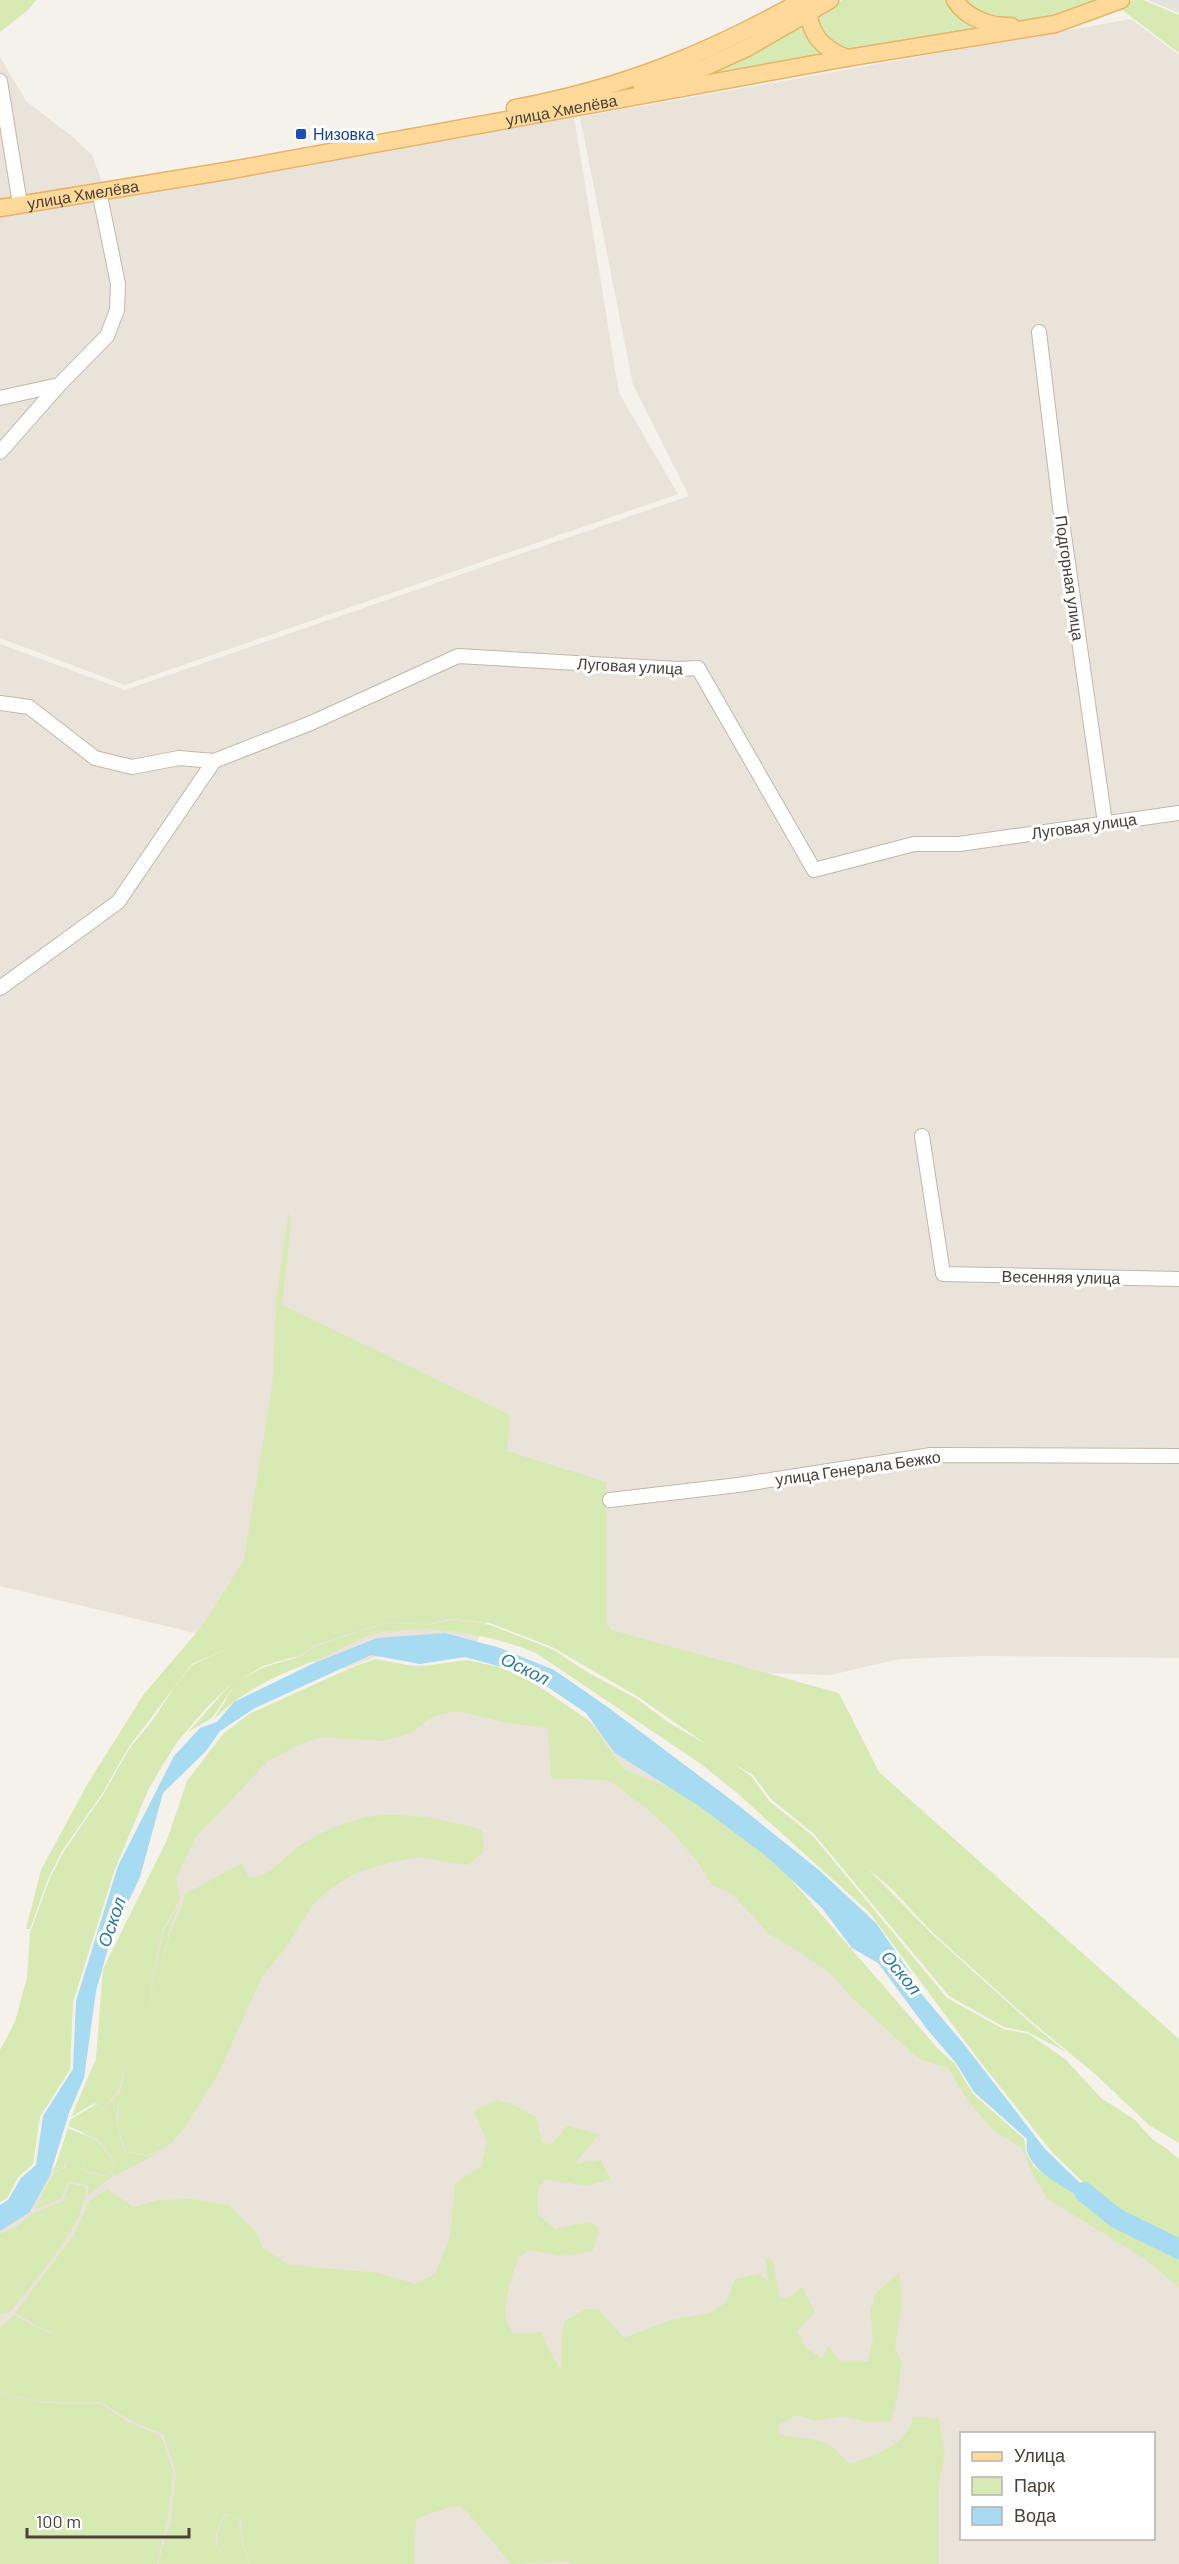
<svg xmlns="http://www.w3.org/2000/svg" width="1179" height="2564" font-family="Barlow,sans-serif">
  <style>
    .residential { fill: #eae3d9; fill-rule: evenodd }
    .green { fill: #d7eab3; fill-rule: evenodd }
    .parking { fill: #e4e2df }
    .water { fill: #a7dbf2 }
    .lines { fill: none; stroke-linecap: round; stroke-linejoin: round }
    .river { stroke: #a7dbf2; stroke-width: 20 }
    .minor-casing { stroke: #c1b8ad; stroke-width: 16 }
    .major-casing { stroke: #e6b468; stroke-width: 19 }
    .minor { stroke: #fff; stroke-width: 14 }
    .major { stroke: #ffd99a; stroke-width: 16 }
    .transit-dot { fill: #1a4fb4; stroke: #fff; stroke-width: 2 }
    .labels { text-anchor: middle; stroke-width: 6; stroke-linejoin: round; paint-order: stroke }
    .street-label { font-size: 16px; fill: #4a4138; stroke: #fff }
    .transit-label { font-size: 16px; fill: #164399; stroke: #fff; text-anchor: start }
    .water-label { font-size: 18px; font-style: italic; fill: #2a7aa0; stroke: #fff }
  </style>
  <rect width="100%" height="100%" fill="#f5f1eb"/>
  <g class="residential">
    <polygon points="1131,19 1179,55 1179,1658 982,1656 899,1659 830,1675 715,1671 609,1637 508,1581 468,1658 417,1655 376,1657 344,1669 0,1586 0,644 125,690 689,496 633,385 580,117"/>
    <polygon points="0,57 26,101 74,138 92,155 109,200 574,117 619,393 678,494 125,685 0,638"/>
    <path d="M463 1664 528 1679 588 1720 779 1866 939 2050 955 2064 973 2094 1024 2139 1026 2153 1034 2167 1114 2221 1179 2254V2564H0V2209L4 2208 79 2147 189 1837 279 1724 371 1667ZM962 2434H1154V2538H962Z"/>
  </g>
  <g class="green">
    <polygon points="0,0 36,0 29,9 0,32"/>
    <polygon points="842,0 951,0 997,31 845,52 834,48 813,19"/>
    <path d="M961 0H1094C1068 9 1019 30 993 21 982 17 970 6 961 0Z"/>
    <polygon points="1134,0 1143,0 1179,15 1179,53 1117,6"/>
    <polygon points="805,23 829,55 701,78"/>
    <path d="M289 1211 291 1225 282 1305 510 1415 507 1451 606 1482 607 1625 611 1630 839 1693 879 1772 1179 2039V2143L1149 2125 1094 2073 1032 2022 933 1933 891 1888 867 1868 933 1935 1033 2025 1066 2052 1028 2032 1004 2027 949 1996 814 1834 771 1799 753 1775 734 1764 752 1777 769 1801 813 1836 947 1998 1003 2029 1029 2034 1065 2059 1101 2098 1135 2120 1153 2140 1166 2148 1179 2159V2243L1128 2218 1091 2190 1052 2152 975 2055 869 1912 737 1793 701 1764 536 1653C489 1634 434 1624 383 1632 360 1636 338 1652 316 1660 278 1675 243 1690 214 1719L236 1683 212 1718 188 1732 232 1683 207 1707 177 1742 149 1788 115 1869 73 2002 70 2069 40 2117 33 2164 18 2177 7 2198 0 2202V2050L15 2022 27 1978 30 1933 50 1878 64 1851 103 1795 129 1749 153 1720 174 1688 192 1665 231 1647 192 1664 128 1748 102 1794 62 1851 48 1879 30 1929H26L41 1870 88 1783 144 1694 203 1625 244 1560 273 1380 276 1300ZM453 1618 490 1623 552 1647 637 1696 707 1745 668 1722 637 1699 587 1672 552 1649 490 1625 453 1620 428 1625 387 1623 316 1646 302 1656 264 1667 237 1682 263 1666 301 1655 315 1645 387 1622 427 1624Z"/>
    <path d="M376 1659 417 1667 467 1660 499 1667 528 1679 588 1720 625 1770 690 1796 779 1866 939 2050 955 2064 973 2094 1024 2139 1026 2153 1034 2167 1114 2221 1179 2254V2287L1143 2258 1048 2199 1034 2177 1022 2148 993 2130 968 2101 948 2068 919 2059 850 1996 832 1975 801 1953 769 1934 731 1893 712 1885 697 1861 672 1832 647 1809 610 1781 551 1778 548 1728 508 1723 457 1711 431 1717 412 1733 382 1741 323 1737 300 1744 268 1761 196 1837 176 1877 180 1899 163 1929 153 1973 148 2026 154 1973 164 1930 181 1901 169 1932 159 1977 170 1933 183 1904 185 1893C207 1885 220 1872 242 1864L249 1878C270 1876 279 1862 295 1849 318 1832 357 1816 386 1815 418 1814 453 1821 482 1830L484 1851 468 1865 420 1857 396 1861 357 1872 331 1888 313 1905 283 1951 262 1977 218 2074 185 2127 171 2144 148 2155 126 2151 118 2128 119 2100 128 2080C113 2108 114 2123 125 2152L147 2156 158 2153 107 2180 88 2196V2186L68 2181 62 2198 34 2210 54 2172 66 2168 67 2161 82 2155 66 2161 64 2167 56 2171 54 2170 68 2128 97 2141 115 2163 108 2176 86 2171 82 2156 85 2172 108 2177 116 2163 98 2139 68 2126 71 2119 95 2105 104 2109 120 2092 127 2063 118 2091 104 2108 94 2103 71 2117 96 2059 103 1969 167 1840 187 1781 223 1734 249 1714 355 1666Z"/>
    <path d="M496 2100 510 2103 536 2117 542 2142 550 2145 567 2126 599 2134 575 2164 600 2160 611 2179 587 2186 545 2179 538 2190V2215L555 2229 589 2222 600 2228 593 2251 561 2256 529 2250 518 2258C511 2281 496 2314 514 2334L541 2332 550 2352 561 2369 562 2333 565 2321 586 2309H598L624 2338 670 2320 710 2313 726 2302 735 2279 759 2274 768 2281 766 2258 773 2261 779 2297 786 2299 802 2287 815 2312 797 2331 805 2346 822 2359 828 2346 840 2361H868L873 2340 870 2311 876 2293 899 2273 902 2300 895 2348 902 2363 895 2408 891 2421 868 2422 843 2416 817 2421 797 2415 778 2425 779 2434C796 2439 816 2436 832 2447 838 2451 844 2458 850 2464 873 2456 908 2445 913 2417L939 2419 945 2454 939 2484V2564H572L567 2561 511 2564 470 2515 460 2506 446 2508 416 2519 414 2564H250L243 2543 241 2521 226 2513C216 2524 211 2544 222 2556 214 2543 217 2526 227 2514L239 2521 242 2543 249 2564H158L171 2518 176 2473 163 2434 132 2421 101 2402H41L0 2392V2327L14 2315 42 2330 65 2338 43 2329 15 2313 73 2236 90 2201 107 2189 133 2207 158 2200 192 2199 229 2205 257 2234 262 2247 289 2265 380 2273 415 2284 435 2274 450 2237 455 2184 481 2166 487 2141 474 2111Z"/>
    <path d="M69 2183 86 2187C85 2227 35 2279 11 2311L0 2315V2234L16 2227 33 2213 63 2201Z"/>
    <polygon points="0,2393 41,2403 101,2404 128,2422 161,2436 173,2472 168,2517 157,2564 0,2564"/>
  </g>
  <polygon class="parking" points="1148,0 1179,0 1179,13"/>
  <path class="water" d="M445 1633 500 1648 554 1670 609 1708 734 1802 820 1871 876 1923 911 1974 913 1984 963 2043 1045 2149 1109 2211C1087 2200 1037 2178 1028 2154 1026 2149 1027 2144 1027 2139L974 2092 956 2063 927 2029 878 1963 852 1948 822 1908 766 1856 699 1806 615 1753 586 1713 530 1675 465 1657 420 1664 371 1655 255 1708 220 1731 206 1751 163 1793 140 1877 111 1938 96 1991 84 2078 69 2113 50 2175 30 2212 0 2231V2205L8 2200 21 2178 36 2165 43 2116 73 2069 76 2001 118 1866 174 1756 200 1728 217 1722 234 1702 312 1664 377 1638Z"/>
  <g class="lines">
    <polyline class="river" points="1084,2192 1116,2218 1179,2249"/>
    <defs>
      <g id="minor">
        <polyline points="0,81 20,204"/>
        <polyline points="1039,332 1060,507 1105,823"/>
        <polyline points="0,398 59,385"/>
        <polyline points="0,452 59,385 107,336 117,310 118,284 99,191"/>
        <polyline points="0,703 29,707 95,758 132,767 179,758 214,761 311,723 458,656 678,669 698,668 814,870 914,844 959,844 1179,813"/>
        <polyline points="0,988 118,902 214,761"/>
        <polyline points="922,1136 943,1274 1179,1279"/>
        <polyline points="610,1500 738,1485 931,1455 1179,1456"/>
      </g>
      <g id="major">
        <path d="M955 0C966 18 991 27 1011 26"/>
        <path d="M808 4C808 33 821 48 847 58"/>
        <polyline points="642,87 703,68 747,48 830,0"/>
        <path d="M515 108C623 88 709 53 803 0"/>
        <path id="s1" d="M0 208 226 171 847 58 1055 24 1121 0"/>
      </g>
    </defs>
    <use href="#minor" class="minor-casing"/>
    <use href="#major" class="major-casing"/>
    <use href="#minor" class="minor"/>
    <use href="#major" class="major"/>
  </g>
  <rect class="transit-dot" x="295" y="128" width="12" height="12" rx="3"/>
  <g class="labels">
    <g class="street-label">
      <text dy="6" stroke="none"><textPath href="#s1" startOffset="570">улица Хмелёва</textPath></text>
      <text dy="6" stroke="none"><textPath href="#s1" startOffset="84">улица Хмелёва</textPath></text>
      <text transform="translate(1070 578) rotate(82)" y="6">Подгорная улица</text>
      <text transform="translate(630 666) rotate(3)" y="6">Луговая улица</text>
      <text transform="translate(1084 826) rotate(-8)" y="6">Луговая улица</text>
      <text transform="translate(1061 1277) rotate(1)" y="6">Весенняя улица</text>
      <text transform="translate(858 1468) rotate(-8)" y="6">улица Генерала Бежко</text>
    </g>
    <g class="transit-label">
      <text x="313" y="140">Низовка</text>
    </g>
    <g class="water-label">
      <text transform="translate(525 1669) rotate(26)" y="6">Оскол</text>
      <text transform="translate(112 1922) rotate(-71)" y="6">Оскол</text>
      <text transform="translate(901 1973) rotate(50)" y="6">Оскол</text>
    </g>
  </g>
  <rect x="960" y="2432" width="195" height="108" fill="#ffffff" stroke="#b7b3af" stroke-width="1.5"/>
  <rect x="972" y="2452" width="30" height="9" fill="#ffd99a" stroke="#b7b3af" stroke-width="1.5"/>
  <text x="1014" y="2462" font-size="18" fill="#4a4138">Улица</text>
  <rect x="972" y="2477" width="30" height="18" fill="#d7eab3" stroke="#b7b3af" stroke-width="1.5"/>
  <text x="1014" y="2492" font-size="18" fill="#4a4138">Парк</text>
  <rect x="972" y="2507" width="30" height="18" fill="#a7dbf2" stroke="#b7b3af" stroke-width="1.5"/>
  <text x="1014" y="2522" font-size="18" fill="#4a4138">Вода</text>
  <path d="M27 2528v9h162v-9" fill="none" stroke="#4a4138" stroke-width="3"/>
  <text x="36" y="2528" font-size="18" fill="#4a4138" stroke="#ffffff" stroke-width="4.5" paint-order="stroke">100 m</text>
</svg>
